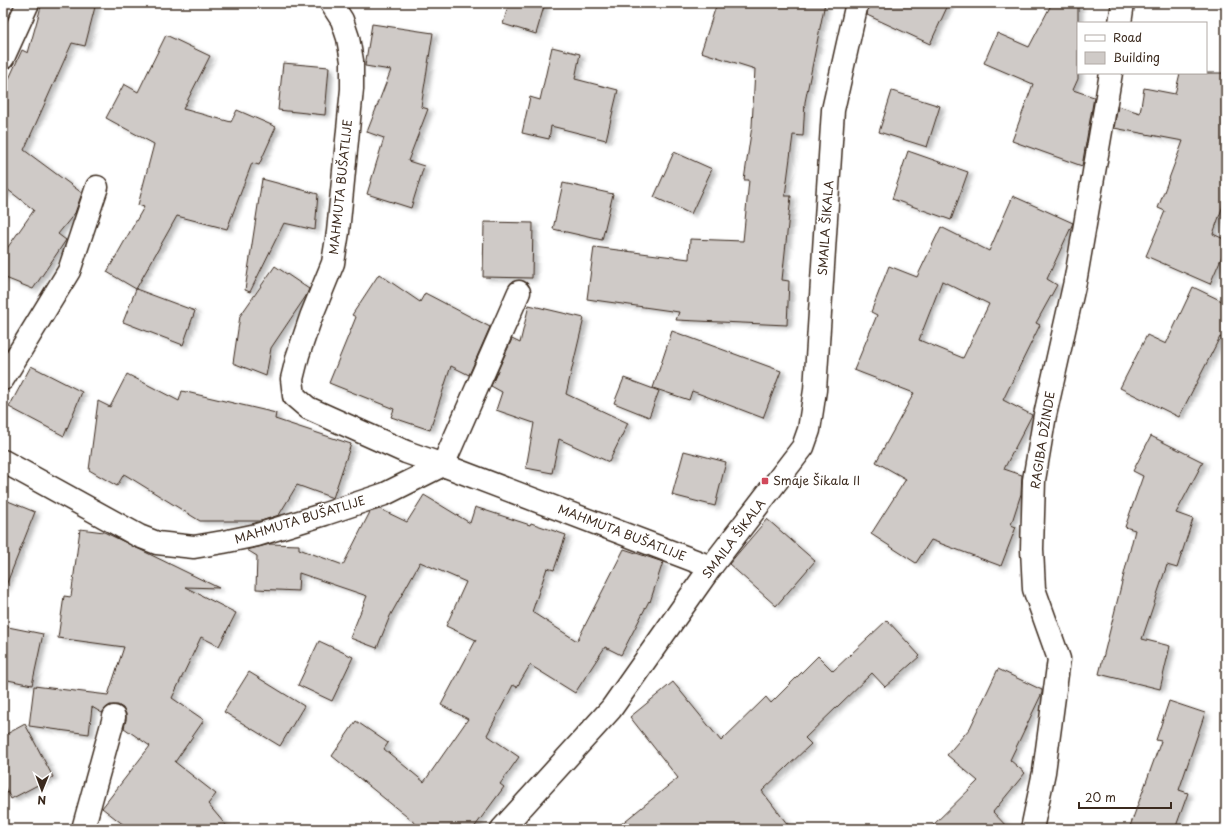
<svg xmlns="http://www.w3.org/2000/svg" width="1229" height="832" font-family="'Playpen Sans',sans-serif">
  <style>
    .building { fill: #cfcac7; stroke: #3b2a1e; fill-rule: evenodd; filter: url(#shadow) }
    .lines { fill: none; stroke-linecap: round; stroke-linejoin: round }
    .minor-casing { stroke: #3b2a1e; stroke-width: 25 }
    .minor { stroke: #fff; stroke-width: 22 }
    .poi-dot { fill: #d1495b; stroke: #fff; stroke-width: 1.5 }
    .labels { text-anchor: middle; stroke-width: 3; stroke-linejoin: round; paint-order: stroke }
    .street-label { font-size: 12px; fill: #3b2a1e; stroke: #fff }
    .poi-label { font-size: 12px; fill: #3b2a1e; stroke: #fff; text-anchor: start }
  </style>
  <defs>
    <filter id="shadow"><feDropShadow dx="4.5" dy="2.5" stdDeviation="2" flood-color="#0004"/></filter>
  </defs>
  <rect width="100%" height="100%" fill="#fff"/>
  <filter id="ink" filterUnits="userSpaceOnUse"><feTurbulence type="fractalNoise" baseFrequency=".025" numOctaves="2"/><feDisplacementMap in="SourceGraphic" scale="8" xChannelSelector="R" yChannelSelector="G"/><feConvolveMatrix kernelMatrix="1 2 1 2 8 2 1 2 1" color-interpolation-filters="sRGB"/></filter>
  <g filter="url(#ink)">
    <g class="building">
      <polygon points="42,3 96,3 85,46 72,43 24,150 82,193 75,213 58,234 66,240 33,289 3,277 3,254 34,210 7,189 3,197 3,92 22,50 28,53"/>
      <polygon points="509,3 545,3 536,34 503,24"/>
      <polygon points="717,3 825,3 805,102 803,136 793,135 785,196 791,196 782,280 789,281 787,325 676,320 679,312 587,299 594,247 689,259 690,239 743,241 749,180 744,180 752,126 755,69 701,52"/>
      <polygon points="869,3 949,3 930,44 867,15"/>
      <polygon points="1052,3 1078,3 1078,79 1073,90 1094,97 1082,166 1012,141 1033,84 984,63 997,33 1029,47"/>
      <polygon points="372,24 433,33 421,107 428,109 408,161 424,166 411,208 367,194 384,138 367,132 391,70 365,66"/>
      <polygon points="166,35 210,56 183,109 231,122 237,110 276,127 259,165 252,163 227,229 177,216 136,289 107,272 144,207 138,205 154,144 106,118 124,84 138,92"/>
      <polygon points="552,47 580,54 575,79 618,90 606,140 551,126 549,139 522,133 530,97 540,100"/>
      <polygon points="283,63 329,67 325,115 278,110"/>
      <polygon points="1180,73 1226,73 1226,197 1213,234 1226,240 1226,247 1210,284 1146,256 1165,211 1158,208 1183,141 1114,128 1118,106 1140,113 1144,88 1175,94"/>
      <polygon points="892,91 940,106 927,147 879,132"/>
      <polygon points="908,151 968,172 951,220 892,199"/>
      <polygon points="674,152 712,169 691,214 654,197"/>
      <polygon points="262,179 318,194 315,230 284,223 250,292 245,290"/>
      <polygon points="563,183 613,194 602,240 553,229"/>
      <path d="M1013 196 1073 223 1047 279 1057 285 1036 323 1040 325 1003 400 1032 415 1004 469 1022 475 1021 494 1011 525 1016 527 1001 566 931 540 916 563 871 534 906 479 876 462 914 393 854 370 877 315 871 312 889 266 917 277 941 227 989 251ZM942 281 989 304 963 358 919 340Z"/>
      <polygon points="484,222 533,223 532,278 483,277"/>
      <polygon points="275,266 309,289 306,296 271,348 266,376 233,363 240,316"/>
      <polygon points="379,274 420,302 425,293 490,327 469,375 451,366 430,430 391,417 394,409 329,383 356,317 352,315"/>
      <polygon points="1193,287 1226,303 1226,340 1220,337 1179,417 1120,388 1147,335 1166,344"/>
      <polygon points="136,289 195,311 183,345 123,322"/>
      <polygon points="529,305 584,318 566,394 628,423 609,462 559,439 552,473 526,468 534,423 496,410 502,392 491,386 512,339 520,343"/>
      <polygon points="672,331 781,371 763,418 692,391 689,400 653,388"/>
      <polygon points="31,366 82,392 64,436 9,407"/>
      <polygon points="127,374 179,401 182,391 276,413 275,419 351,444 333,498 297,485 279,515 261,521 200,521 124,474 117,486 89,470 98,401 110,407"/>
      <polygon points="624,378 659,391 649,417 614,403"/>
      <polygon points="1151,436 1203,462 1176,513 1193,519 1177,568 1167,565 1142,639 1170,646 1160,689 1099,674 1135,530 1125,527 1143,476 1133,471"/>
      <polygon points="684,451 726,462 715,506 672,495"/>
      <polygon points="424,495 470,523 475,507 530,525 531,523 566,535 554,570 547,568 532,612 577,641 624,549 663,562 650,602 649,601 621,655 605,647 575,693 530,665 517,687 513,685 487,735 519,757 500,784 504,787 473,829 422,829 332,756 356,721 388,743 384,749 424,782 468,719 441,705 476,640 446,626 466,582 420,562 390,616 377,648 350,638 367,596 299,573 298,591 256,589 257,556 247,550 270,544 299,545 299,549 343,565 370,512 380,509 407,522"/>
      <polygon points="3,499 35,512 5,588 3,588"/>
      <polygon points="767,519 815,561 776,606 729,564"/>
      <polygon points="80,529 104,532 219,588 185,587 236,613 219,646 201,637 172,698 204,720 175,762 216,794 208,804 229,829 129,829 102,808 150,746 124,728 126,720 126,714 123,708 118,705 110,705 106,708 102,713 92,707 89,734 29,726 34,686 108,695 124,647 58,638 64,596 71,597"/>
      <polygon points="887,620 920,656 885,687 872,673 805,738 811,744 762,791 791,829 615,829 678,778 630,717 673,682 721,741 766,697 771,703 818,656 833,671"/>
      <polygon points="3,626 43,634 32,685 3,679"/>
      <polygon points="319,641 353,657 332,701 298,685"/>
      <polygon points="998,669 1042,690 1042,693 1010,760 1025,773 993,812 1009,829 929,829 978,781 947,755 970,728"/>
      <polygon points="249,672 304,706 280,746 224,712"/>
      <polygon points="1169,701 1205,713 1179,790 1188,793 1175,829 1129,829 1161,741 1156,740"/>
      <polygon points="25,724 53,777 11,799 3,784 3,736"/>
    </g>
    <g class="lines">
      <defs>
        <g id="minor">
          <polyline points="331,3 342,20 348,38 352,61 352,89 338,232 333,263 311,317 298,355 292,379 294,396 308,408 406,452 443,465 711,567"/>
          <polyline points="1120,23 1123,3"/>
          <polyline points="3,58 28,3"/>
          <polyline points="3,379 69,271 97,187"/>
          <polyline points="3,461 139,536 157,543 194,547 223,542 257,535 325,514 385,494 443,465 519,292"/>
          <polyline points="83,829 114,717"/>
          <polyline points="502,829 611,709 711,567 803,447 809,430 815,390 833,110 857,3"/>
          <polyline points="1032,829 1044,772 1059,659 1034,589 1032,549 1034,480 1045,415 1076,277 1111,73"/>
        </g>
      </defs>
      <use href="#minor" class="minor-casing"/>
      <use href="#minor" class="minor"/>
    </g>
  </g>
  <rect class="poi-dot" x="761" y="477" width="8" height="8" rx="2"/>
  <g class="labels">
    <g class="street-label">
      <text transform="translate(341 187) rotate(-84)" y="4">MAHMUTA BUŠATLIJE</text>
      <text transform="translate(826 228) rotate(-86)" y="4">SMAILA ŠIKALA</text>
      <text transform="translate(1043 440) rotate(-81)" y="4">RAGIBA DŽINDE</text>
      <text transform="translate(300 520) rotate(-17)" y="4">MAHMUTA BUŠATLIJE</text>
      <text transform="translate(622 533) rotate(21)" y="4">MAHMUTA BUŠATLIJE</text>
      <text transform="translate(734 539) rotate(-53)" y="4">SMAILA ŠIKALA</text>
    </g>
    <g class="poi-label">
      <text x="773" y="485">Smaje Šikala II</text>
    </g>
  </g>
  <rect width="1229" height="832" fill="none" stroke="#fff" stroke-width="16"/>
  <rect x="8" y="8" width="1213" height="816" fill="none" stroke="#3b2a1e" stroke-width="1.5" filter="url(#ink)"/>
  <rect x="1077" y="22" width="130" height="52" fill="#ffffff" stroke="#b1aaa5"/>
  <rect x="1085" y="35" width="20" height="6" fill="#ffffff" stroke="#b1aaa5"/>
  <text x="1113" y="42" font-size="12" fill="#3b2a1e">Road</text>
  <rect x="1085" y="52" width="20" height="12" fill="#cfcac7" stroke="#b1aaa5"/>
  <text x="1113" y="62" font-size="12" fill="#3b2a1e">Building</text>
  <g transform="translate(42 790) rotate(181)" stroke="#ffffff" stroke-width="3" paint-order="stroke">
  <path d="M0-3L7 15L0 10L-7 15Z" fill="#3b2a1e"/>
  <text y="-6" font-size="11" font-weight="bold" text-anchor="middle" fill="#3b2a1e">N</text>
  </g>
  <path d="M1079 802v6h92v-6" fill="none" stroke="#3b2a1e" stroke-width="2"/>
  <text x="1085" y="802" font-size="12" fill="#3b2a1e" stroke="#ffffff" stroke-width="3" paint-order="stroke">20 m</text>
</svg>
